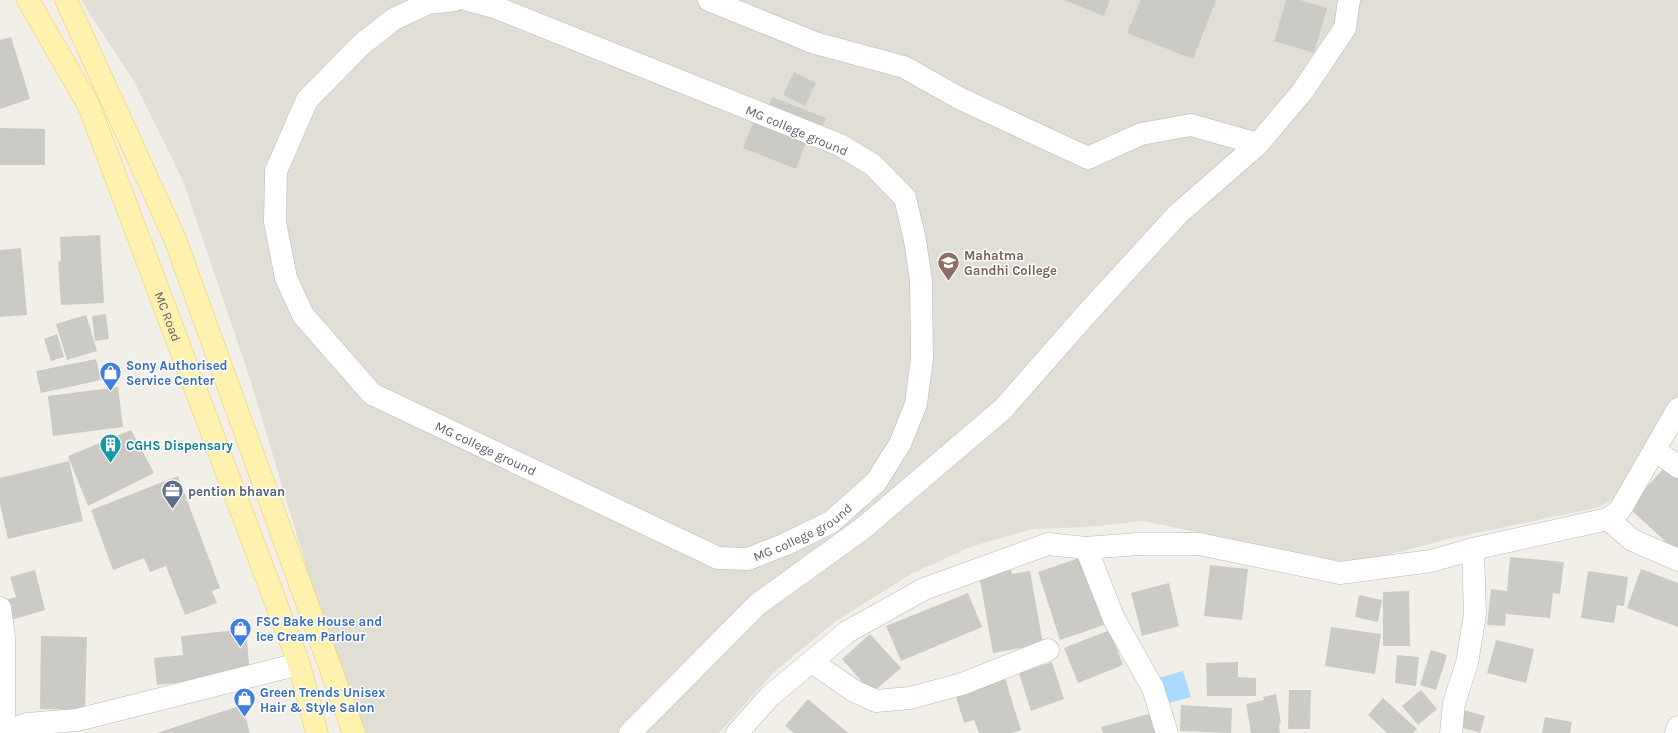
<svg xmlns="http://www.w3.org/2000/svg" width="1678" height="733" font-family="Karla,sans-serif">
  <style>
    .education { fill: #e1ded6 }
    .water { fill: #aadaff }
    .building { fill: #cccac5 }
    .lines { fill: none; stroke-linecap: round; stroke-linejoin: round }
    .minor-casing { stroke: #b5b8bc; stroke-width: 23 }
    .major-casing { stroke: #f2c960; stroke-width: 23 }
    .minor { stroke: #fff; stroke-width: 22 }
    .major { stroke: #fff2af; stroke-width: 22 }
    .labels { text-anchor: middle; stroke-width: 3; stroke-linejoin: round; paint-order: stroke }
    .street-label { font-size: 13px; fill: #5f6368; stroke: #fff }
    .education-label { font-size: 13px; font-weight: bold; fill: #785e54; stroke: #fff; text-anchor: start }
    .shop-label { font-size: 13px; font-weight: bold; fill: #366cbe; stroke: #fff; text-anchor: start }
    .culture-label { font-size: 13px; font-weight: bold; fill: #0d838f; stroke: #fff; text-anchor: start }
    .service-label { font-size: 13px; font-weight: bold; fill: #4e5e75; stroke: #fff; text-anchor: start }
  </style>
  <rect width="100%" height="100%" fill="#f1efe8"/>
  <polygon class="education" points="81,0 1678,0 1678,394 1622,494 1600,507 1452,538 1354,564 1143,521 1087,527 1033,529 973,546 911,574 836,621 775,671 719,733 356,733 251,382 184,183 135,83"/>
  <polygon class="water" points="1183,671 1191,697 1165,704 1158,678"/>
  <g class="building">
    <polygon points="1064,0 1110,0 1104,16"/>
    <polygon points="1141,0 1216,0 1193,59 1127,33"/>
    <polygon points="1286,0 1300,0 1327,8 1314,53 1274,41"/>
    <polygon points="11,37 30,99 0,109 0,40"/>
    <polygon points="794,72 816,83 805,106 783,95"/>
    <polygon points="772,97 826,118 815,145 762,123"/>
    <polygon points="754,121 806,143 796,169 743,148"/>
    <polygon points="0,128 45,129 45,165 0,165"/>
    <polygon points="100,235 104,303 61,305 58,262 61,261 60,237"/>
    <polygon points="21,248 27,315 0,317 0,250"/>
    <polygon points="106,314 109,339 95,341 92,316"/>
    <polygon points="86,315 97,351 67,360 56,324"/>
    <polygon points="57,334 64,357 51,361 44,339"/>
    <polygon points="96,359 101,380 41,393 36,371"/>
    <polygon points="118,387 123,427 53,436 48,396"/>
    <polygon points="131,430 154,473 88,506 68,456"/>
    <polygon points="69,461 83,521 8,539 0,504 0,478"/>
    <polygon points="1666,466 1678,477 1678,553 1628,507"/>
    <polygon points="178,476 220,588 212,591 217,603 185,615 166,566 150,572 144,558 113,570 91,510"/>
    <polygon points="1082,557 1104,625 1060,640 1038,572"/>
    <polygon points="1510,557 1564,562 1560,594 1553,593 1550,618 1506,614 1505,626 1487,625 1491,589 1507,591"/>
    <polygon points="1210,565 1248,569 1242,620 1204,616"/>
    <polygon points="1641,569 1678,583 1678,627 1627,608"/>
    <polygon points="35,570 45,610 11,620 5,600 16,597 10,577"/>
    <polygon points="1011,570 1012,574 1030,571 1043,644 993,653 979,575"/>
    <polygon points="1588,571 1628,577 1624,606 1617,605 1614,623 1581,618"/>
    <polygon points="1169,583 1179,626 1142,636 1131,593"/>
    <polygon points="1409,591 1410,646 1383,646 1383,592"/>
    <polygon points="968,593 982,627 901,661 886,626"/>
    <polygon points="1359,595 1382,600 1378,622 1355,617"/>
    <polygon points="1331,627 1381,634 1375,674 1325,666"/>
    <polygon points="246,629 250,675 157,685 154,658 183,655 181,636"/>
    <polygon points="1110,630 1123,665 1078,683 1064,648"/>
    <polygon points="870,634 901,668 872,693 842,659"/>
    <polygon points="41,636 87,637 85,710 40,709"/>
    <polygon points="1496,640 1534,649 1526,683 1487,673"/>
    <polygon points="1431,650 1447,655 1436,690 1420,685"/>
    <polygon points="1397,655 1419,657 1416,686 1395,683"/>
    <polygon points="1052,662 1064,699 1031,711 1019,673"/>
    <polygon points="1238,662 1238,677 1256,678 1256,696 1207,696 1206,663"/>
    <polygon points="1005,678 1021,730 1011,733 979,733 974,720 964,723 955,694"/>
    <polygon points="1289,690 1311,690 1310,729 1288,729"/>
    <polygon points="1421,690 1437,709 1418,725 1402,706"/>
    <polygon points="1276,694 1281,723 1279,724 1280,733 1251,733 1246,704 1264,700 1263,697"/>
    <polygon points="1383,698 1417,729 1413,733 1387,733 1368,715"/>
    <polygon points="808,699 848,733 794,733 785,726"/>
    <polygon points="242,705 250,733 157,733"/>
    <polygon points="1181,705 1232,708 1231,733 1180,731"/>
    <polygon points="1464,710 1485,716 1480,733 1460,727"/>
    <polygon points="1159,711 1159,733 1103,733 1101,727"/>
    <polygon points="1545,717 1572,722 1570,733 1542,733"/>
  </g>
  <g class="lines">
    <defs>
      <g id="minor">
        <path id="s1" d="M455 0 428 3 394 19 362 44 307 100 276 171 275 222 286 278 303 315 372 394 718 558 748 559 786 544 831 522 876 482 900 444 916 404 922 358 921 281 915 240 905 198 873 165 840 145 497 8 468 0"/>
        <polyline points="709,0 815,43 904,67 961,99 1088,158 1141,134 1191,125 1258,144 1302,92 1345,28 1349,0"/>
        <polyline points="1655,450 1678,467"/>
        <polyline points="1608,519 1632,540 1678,560"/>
        <polyline points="1086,548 1114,619 1153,688 1167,733"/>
        <polyline points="0,608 4,637 4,733"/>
        <polyline points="812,662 854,691 876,701 910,698 962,684 1048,650"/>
        <polyline points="4,733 27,724 77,720 299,664"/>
        <polyline points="630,733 758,604 862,529 1003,409 1090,310 1178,214 1258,144"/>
        <polyline points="737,733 770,696 847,632 924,589 1048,544 1086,548 1138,544 1199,544 1340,573 1431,561 1473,549 1608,519 1620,510 1678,409"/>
        <polyline points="1451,733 1454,703 1467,663 1475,614 1473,549"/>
        <polyline points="1676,733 1678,727"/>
      </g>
      <g id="major">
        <path id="s2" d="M28 0 89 106 299 664 317 733"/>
        <polyline points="66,0 175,239 354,733"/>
      </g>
    </defs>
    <use href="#minor" class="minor-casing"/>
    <use href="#major" class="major-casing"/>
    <use href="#minor" class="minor"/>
    <use href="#major" class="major"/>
  </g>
  <defs>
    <symbol id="university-pin" viewBox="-11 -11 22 30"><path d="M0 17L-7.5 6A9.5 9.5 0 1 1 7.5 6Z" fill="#8d6e63" stroke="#fff"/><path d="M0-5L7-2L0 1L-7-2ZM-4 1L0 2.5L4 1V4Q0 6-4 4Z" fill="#fff"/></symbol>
    <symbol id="shop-pin" viewBox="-11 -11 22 30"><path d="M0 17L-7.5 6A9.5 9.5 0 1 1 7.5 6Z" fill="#3f7fe0" stroke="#fff"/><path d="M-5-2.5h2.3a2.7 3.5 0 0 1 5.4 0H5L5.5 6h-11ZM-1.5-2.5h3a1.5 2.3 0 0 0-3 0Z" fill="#fff"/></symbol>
    <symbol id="building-pin" viewBox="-11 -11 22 30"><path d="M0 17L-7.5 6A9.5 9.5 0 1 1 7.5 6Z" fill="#0f9aa8" stroke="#fff"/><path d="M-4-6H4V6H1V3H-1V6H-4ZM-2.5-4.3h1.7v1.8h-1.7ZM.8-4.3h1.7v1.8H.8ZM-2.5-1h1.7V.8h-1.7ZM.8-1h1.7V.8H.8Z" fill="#fff"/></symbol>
    <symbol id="office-pin" viewBox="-11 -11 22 30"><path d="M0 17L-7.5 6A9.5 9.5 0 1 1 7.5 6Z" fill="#5c6f8a" stroke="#fff"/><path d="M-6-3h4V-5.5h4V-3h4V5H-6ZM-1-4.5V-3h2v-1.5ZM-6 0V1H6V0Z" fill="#fff"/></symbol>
  </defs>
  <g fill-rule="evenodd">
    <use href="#university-pin" x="936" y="250" width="25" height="34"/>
    <use href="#shop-pin" x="98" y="360" width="25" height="34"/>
    <use href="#building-pin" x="98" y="432" width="25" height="34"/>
    <use href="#office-pin" x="160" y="478" width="25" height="34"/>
    <use href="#shop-pin" x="228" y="616" width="25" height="34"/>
    <use href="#shop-pin" x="232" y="686" width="25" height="34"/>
  </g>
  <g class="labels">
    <g class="street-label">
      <text transform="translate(797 130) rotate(23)" y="5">MG college ground</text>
      <text dy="5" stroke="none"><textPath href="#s2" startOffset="347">MC Road</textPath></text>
      <text dy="5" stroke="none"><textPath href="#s1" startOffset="641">MG college ground</textPath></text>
      <text dy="5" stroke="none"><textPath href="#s1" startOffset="989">MG college ground</textPath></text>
    </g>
    <g class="education-label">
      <text x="964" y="260">Mahatma<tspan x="964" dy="15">Gandhi College</tspan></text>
    </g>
    <g class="shop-label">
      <text x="126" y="370">Sony Authorised<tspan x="126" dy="15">Service Center</tspan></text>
      <text x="256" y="626">FSC Bake House and<tspan x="256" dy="15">Ice Cream Parlour</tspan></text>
      <text x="260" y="697">Green Trends Unisex<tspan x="260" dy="15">Hair &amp; Style Salon</tspan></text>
    </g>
    <g class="culture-label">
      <text x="126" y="450">CGHS Dispensary</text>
    </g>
    <g class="service-label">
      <text x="188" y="496">pention bhavan</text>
    </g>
  </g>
</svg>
